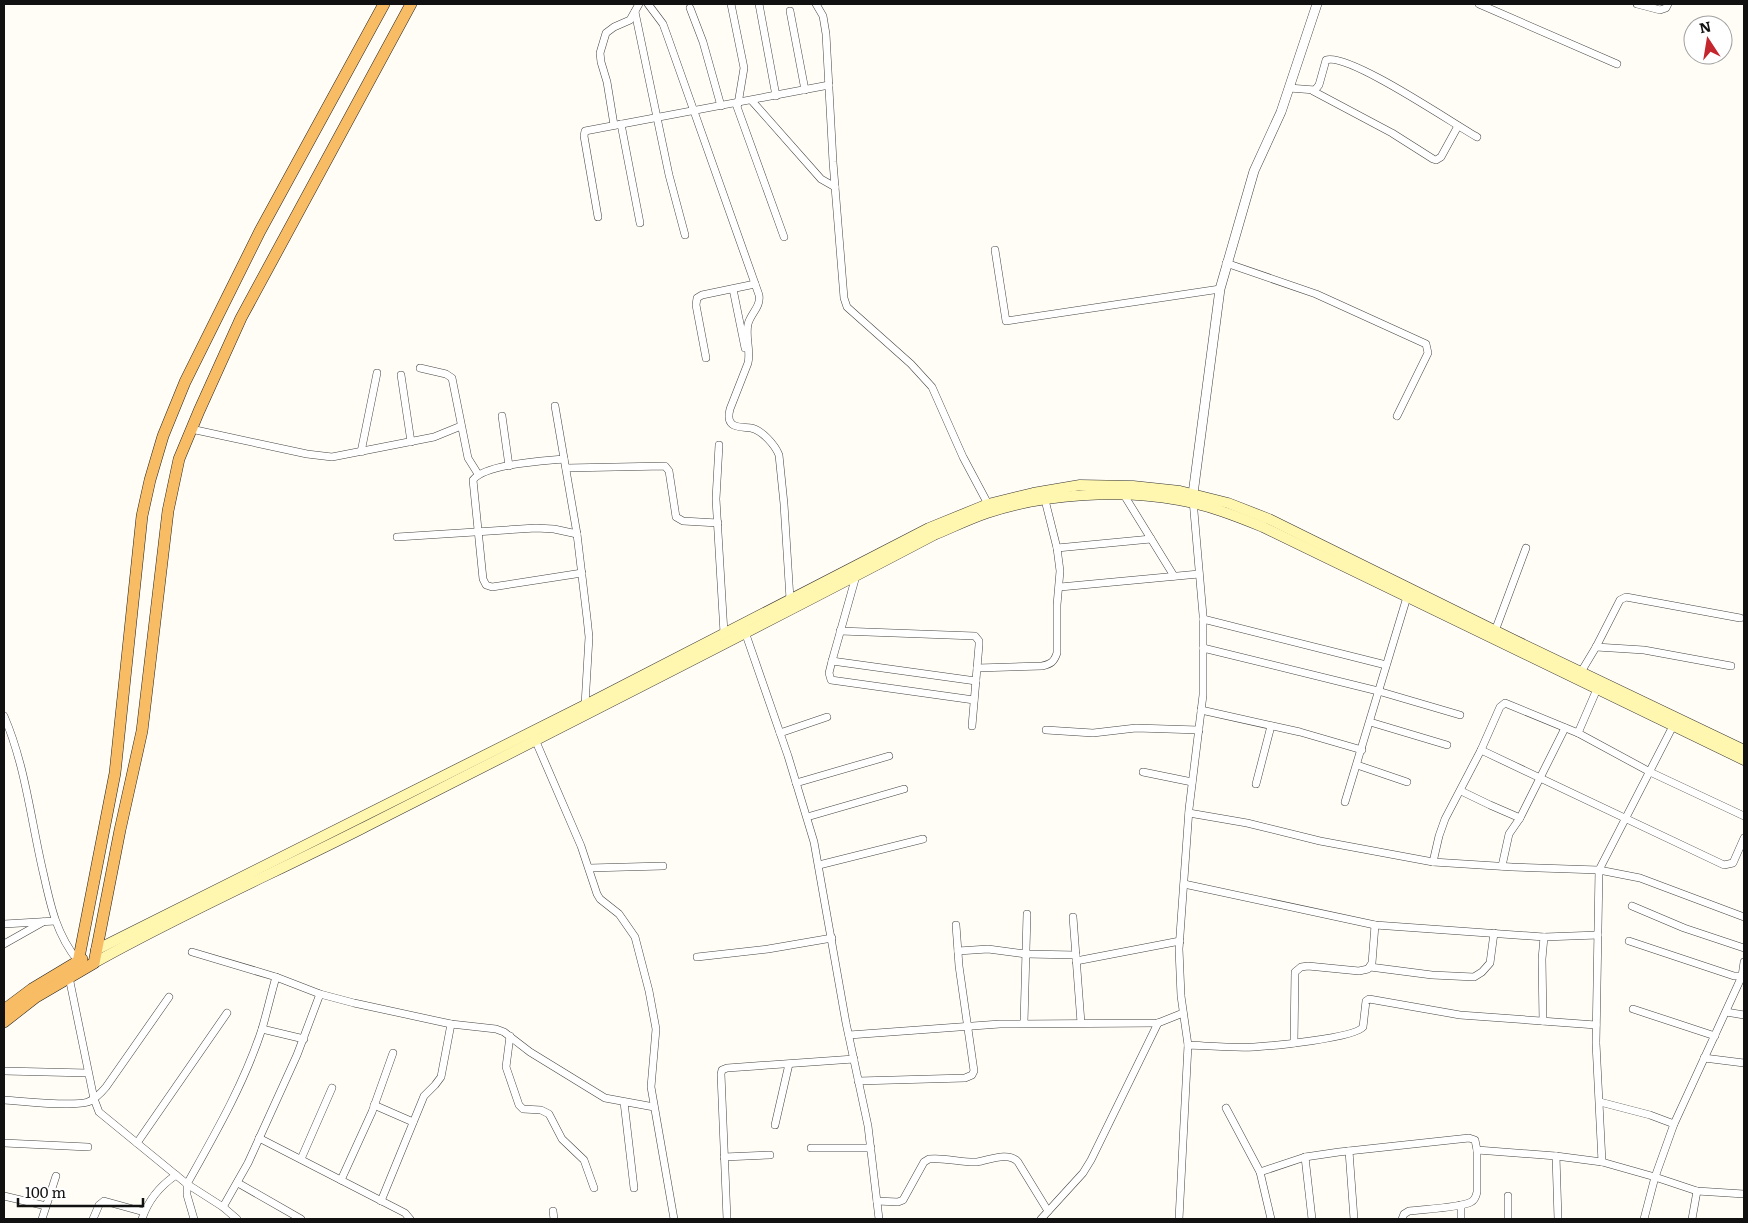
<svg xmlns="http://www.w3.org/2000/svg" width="1748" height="1223" font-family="Literata,serif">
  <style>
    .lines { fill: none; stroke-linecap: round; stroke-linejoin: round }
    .minor-casing { stroke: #444; stroke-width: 8 }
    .tertiary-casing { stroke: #444; stroke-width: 10 }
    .secondary-casing { stroke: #333; stroke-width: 11 }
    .trunk-casing { stroke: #222; stroke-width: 12 }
    .minor { stroke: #fff; stroke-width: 7 }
    .tertiary { stroke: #fff; stroke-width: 9 }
    .secondary { stroke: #fff6b0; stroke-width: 10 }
    .trunk { stroke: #f7bc64; stroke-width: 11 }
  </style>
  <rect width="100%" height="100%" fill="#fffdf5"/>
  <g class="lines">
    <defs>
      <g id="minor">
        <path d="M648 4 663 24 667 35 759 295C761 307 751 313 748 324 745 337 751 350 748 363L730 409C729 413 728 421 732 424 736 428 746 427 751 428 762 430 775 445 779 455L784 504 790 599"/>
        <polyline points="731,4 744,68 738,104"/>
        <polyline points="759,4 776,96"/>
        <polyline points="816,4 823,16 826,34 833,162 844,298 847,307 911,364 932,387 963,457 988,504"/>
        <polyline points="1479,4 1617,64"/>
        <polyline points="1637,4 1660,10 1666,8 1668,4"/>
        <polyline points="690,8 703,42 721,106"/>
        <polyline points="790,11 805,90"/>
        <polyline points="635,12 669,175 685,235"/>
        <path d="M1289 88 1315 90 1319 85 1326 60C1348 52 1452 123 1477 137"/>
        <polyline points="1313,91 1392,133 1433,159 1436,160 1441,157 1458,126"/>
        <polyline points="752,101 821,179 835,187"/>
        <polyline points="736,104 784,237"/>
        <polyline points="621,124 640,223"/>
        <polyline points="614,125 607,82 601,62 600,53 606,33 614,27 630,20 639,4"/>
        <polyline points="598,217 584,136 585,131 829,85"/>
        <polyline points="995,250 1006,321 1220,289"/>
        <polyline points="1226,263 1316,294 1426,344 1428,353 1397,416"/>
        <polyline points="733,289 745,348"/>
        <polyline points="706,358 696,305 697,298 702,295 755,284"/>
        <polyline points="420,368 446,374 452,378 468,458 478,474"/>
        <polyline points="401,375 411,442"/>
        <polyline points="555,406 577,534 587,618 589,637 585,705"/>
        <polyline points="502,416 509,466"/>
        <polyline points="191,429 307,454 332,457 434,437 461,426"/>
        <polyline points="719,445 716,499 724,633"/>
        <polyline points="361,452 377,373"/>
        <path d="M564 459C544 461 485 464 473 480L483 579 486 585 492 587 582 573"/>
        <polyline points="566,468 665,466 669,471 676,517 683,521 718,523"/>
        <polyline points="1124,495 1174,576"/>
        <polyline points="397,537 536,528 554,529 577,534"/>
        <polyline points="1057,548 1151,539"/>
        <polyline points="856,576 832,661 829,673 831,680 974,700"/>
        <polyline points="1060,587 1199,574"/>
        <polyline points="1203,619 1386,665"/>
        <polyline points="744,629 788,756 814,842 846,1023 868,1126 879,1219"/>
        <polyline points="840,631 975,636 979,641 979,645 972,726"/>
        <polyline points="1495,631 1526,548"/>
        <polyline points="1596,647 1644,650 1731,666"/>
        <polyline points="1203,648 1378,691 1460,715"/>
        <polyline points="832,661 976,681"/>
        <path d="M977 668 1042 666C1051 664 1054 662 1057 653V605L1060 571 1057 548 1045 500"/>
        <polyline points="1581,672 1596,647 1620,600 1626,597 1740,618"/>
        <polyline points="1201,710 1300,732 1362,750"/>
        <path d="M4 716C26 767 31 822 44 876 51 908 57 935 78 961"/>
        <polyline points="1370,722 1447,745"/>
        <polyline points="1046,730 1093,733 1136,728 1199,730"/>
        <polyline points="780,733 827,717"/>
        <polyline points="1578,733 1597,689"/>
        <polyline points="534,737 581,846 597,894 600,899 619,914 635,937 649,991 656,1029 651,1087 674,1219"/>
        <polyline points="1481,750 1724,865 1733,863 1744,838"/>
        <polyline points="1357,765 1407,782"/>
        <polyline points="1143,772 1192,782"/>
        <polyline points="796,783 889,756"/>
        <polyline points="1256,784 1271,726"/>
        <polyline points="1461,791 1490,805 1520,818"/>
        <polyline points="1345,802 1407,597"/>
        <polyline points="1189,813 1247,823 1320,841 1433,862 1512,867 1599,870 1640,878 1744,917"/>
        <polyline points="807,817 904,789"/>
        <polyline points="1433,862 1439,836 1445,819 1481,750 1500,707 1505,703 1578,733 1650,772 1744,816"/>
        <polyline points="819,865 923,839"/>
        <polyline points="1502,866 1509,834 1520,818 1565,728"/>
        <polyline points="589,868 663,866"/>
        <polyline points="1184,884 1375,925 1544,937 1598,935"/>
        <polyline points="1632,906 1684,928 1744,948"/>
        <polyline points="1073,917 1081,1023"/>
        <polyline points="4,924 55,921"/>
        <polyline points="1629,941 1734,976 1744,976"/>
        <polyline points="4,944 43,922"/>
        <polyline points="958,951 988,949 1026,954 1076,955"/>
        <polyline points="192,952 276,977 320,994 354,1003 451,1024 496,1029 504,1032 530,1052 605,1098 654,1107"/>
        <polyline points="697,957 768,949 832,938"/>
        <polyline points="1076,961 1180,941"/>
        <polyline points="1370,967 1432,975 1474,977 1482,972 1490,963 1494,933"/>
        <polyline points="69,977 94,1099 99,1112 187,1184 223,1207 237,1219"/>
        <polyline points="1633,1009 1715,1036"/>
        <polyline points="1726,1012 1744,1015"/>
        <polyline points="1543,1021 1542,959 1544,937"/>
        <polyline points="1024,1023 1027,914"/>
        <polyline points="262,1029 304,1039"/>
        <polyline points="849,1035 1000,1024 1158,1023 1183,1013"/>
        <polyline points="510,1036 506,1067 519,1105 523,1109 541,1110 549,1114 562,1139 584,1160 594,1188"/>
        <polyline points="1294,1043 1295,972 1301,967 1308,966 1359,971 1368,969 1372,963 1375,925"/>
        <path d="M1188 1045C1210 1046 1232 1048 1254 1047 1271 1046 1355 1038 1363 1027L1366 1001 1369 999 1460 1015 1596 1025"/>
        <polyline points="1704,1058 1744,1063"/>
        <polyline points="4,1071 88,1073"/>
        <polyline points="858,1081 965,1078 972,1075 974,1071 959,966 956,925"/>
        <path d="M4 1100C24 1101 70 1107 88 1102 95 1099 101 1093 106 1087L169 997"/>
        <polyline points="624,1102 634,1188"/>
        <polyline points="1600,1102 1650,1115 1674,1124"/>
        <polyline points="374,1105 413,1122"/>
        <polyline points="1226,1108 1260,1172 1271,1219"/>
        <polyline points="775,1125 789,1064"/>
        <polyline points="259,1138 405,1213 410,1219"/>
        <polyline points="4,1143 88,1147"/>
        <polyline points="137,1143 227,1013"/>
        <polyline points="811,1148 871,1148"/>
        <polyline points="1477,1150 1556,1156 1602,1162 1655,1177 1697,1191 1744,1194"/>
        <polyline points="1349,1151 1354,1219"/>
        <polyline points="1556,1156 1558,1219"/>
        <polyline points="724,1157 770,1155"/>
        <polyline points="1305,1157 1312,1219"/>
        <polyline points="301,1159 332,1088"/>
        <polyline points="1602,1162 1596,1043 1599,870 1673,726"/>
        <path d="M1260 1172 1305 1157 1339 1152 1469 1138 1475 1140 1477 1150V1192C1476 1197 1475 1200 1471 1202 1459 1208 1424 1209 1409 1211L1404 1214 1402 1219"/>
        <polyline points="341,1180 372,1112 393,1053"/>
        <polyline points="238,1183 301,1219"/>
        <polyline points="4,1196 46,1206"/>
        <polyline points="381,1201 424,1096 435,1085 441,1077 451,1024"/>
        <path d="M877 1201 898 1202 903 1200 924 1162 929 1159C945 1157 961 1163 977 1162 989 1160 1009 1151 1018 1162L1048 1211"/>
        <polyline points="223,1207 248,1163 297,1055 320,994"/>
        <polyline points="553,1211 554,1219"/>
        <polyline points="42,1219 56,1176"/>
        <polyline points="93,1219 99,1205 104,1201 144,1212"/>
        <path d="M142 1219C148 1200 160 1186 176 1175"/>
        <path d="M194 1219 187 1195V1184C215 1134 244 1084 262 1029 267 1012 271 994 276 977"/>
        <polyline points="727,1219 721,1074 722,1070 727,1068 854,1059"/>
        <polyline points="1041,1219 1083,1173 1091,1160 1158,1023"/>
        <polyline points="1179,1219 1188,1045 1181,996 1179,949 1189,809 1203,695 1203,615 1193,500"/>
        <polyline points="1461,1219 1461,1205"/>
        <polyline points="1508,1219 1508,1196"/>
        <polyline points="1644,1219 1655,1177 1674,1124 1742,976 1744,962"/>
        <polyline points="1692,1219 1697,1191"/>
      </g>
      <polyline id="tertiary" points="1193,494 1220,289 1254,171 1281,112 1317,4"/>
      <g id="secondary">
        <polyline points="96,950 597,699 929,528 988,504 1033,493 1080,485 1133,486 1180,491 1228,503 1269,519 1512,639 1744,750"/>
        <path d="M94 963C181 914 272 874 361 829 552 732 744 635 934 535 951 528 969 519 987 513 1043 494 1120 489 1179 500 1208 505 1236 516 1263 527L1744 760"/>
      </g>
      <g id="trunk">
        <polyline points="76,973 115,773 142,516 150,480 163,436 185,382 260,231 384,4"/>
        <polyline points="4,1010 32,989 82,959"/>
        <polyline points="4,1022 36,997 94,963 120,830 142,731 168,511 179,459 199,411 241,318 411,4"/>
      </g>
    </defs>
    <use href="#minor" class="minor-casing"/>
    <use href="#tertiary" class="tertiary-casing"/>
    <use href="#secondary" class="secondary-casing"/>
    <use href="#trunk" class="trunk-casing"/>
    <use href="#minor" class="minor"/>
    <use href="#tertiary" class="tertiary"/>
    <use href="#secondary" class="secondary"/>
    <use href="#trunk" class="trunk"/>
  </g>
  <rect width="1748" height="1223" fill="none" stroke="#111111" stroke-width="10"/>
  <g transform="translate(1708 40) rotate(348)"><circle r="24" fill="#ffffff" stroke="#a0a0a0"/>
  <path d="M0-4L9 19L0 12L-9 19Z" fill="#c4262e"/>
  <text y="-8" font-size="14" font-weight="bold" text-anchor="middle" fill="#111111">N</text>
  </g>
  <path d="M18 1198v8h125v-8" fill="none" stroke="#111111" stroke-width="2.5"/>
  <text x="25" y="1198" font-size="15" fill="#111111" stroke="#ffffff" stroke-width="4" paint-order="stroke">100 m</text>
</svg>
